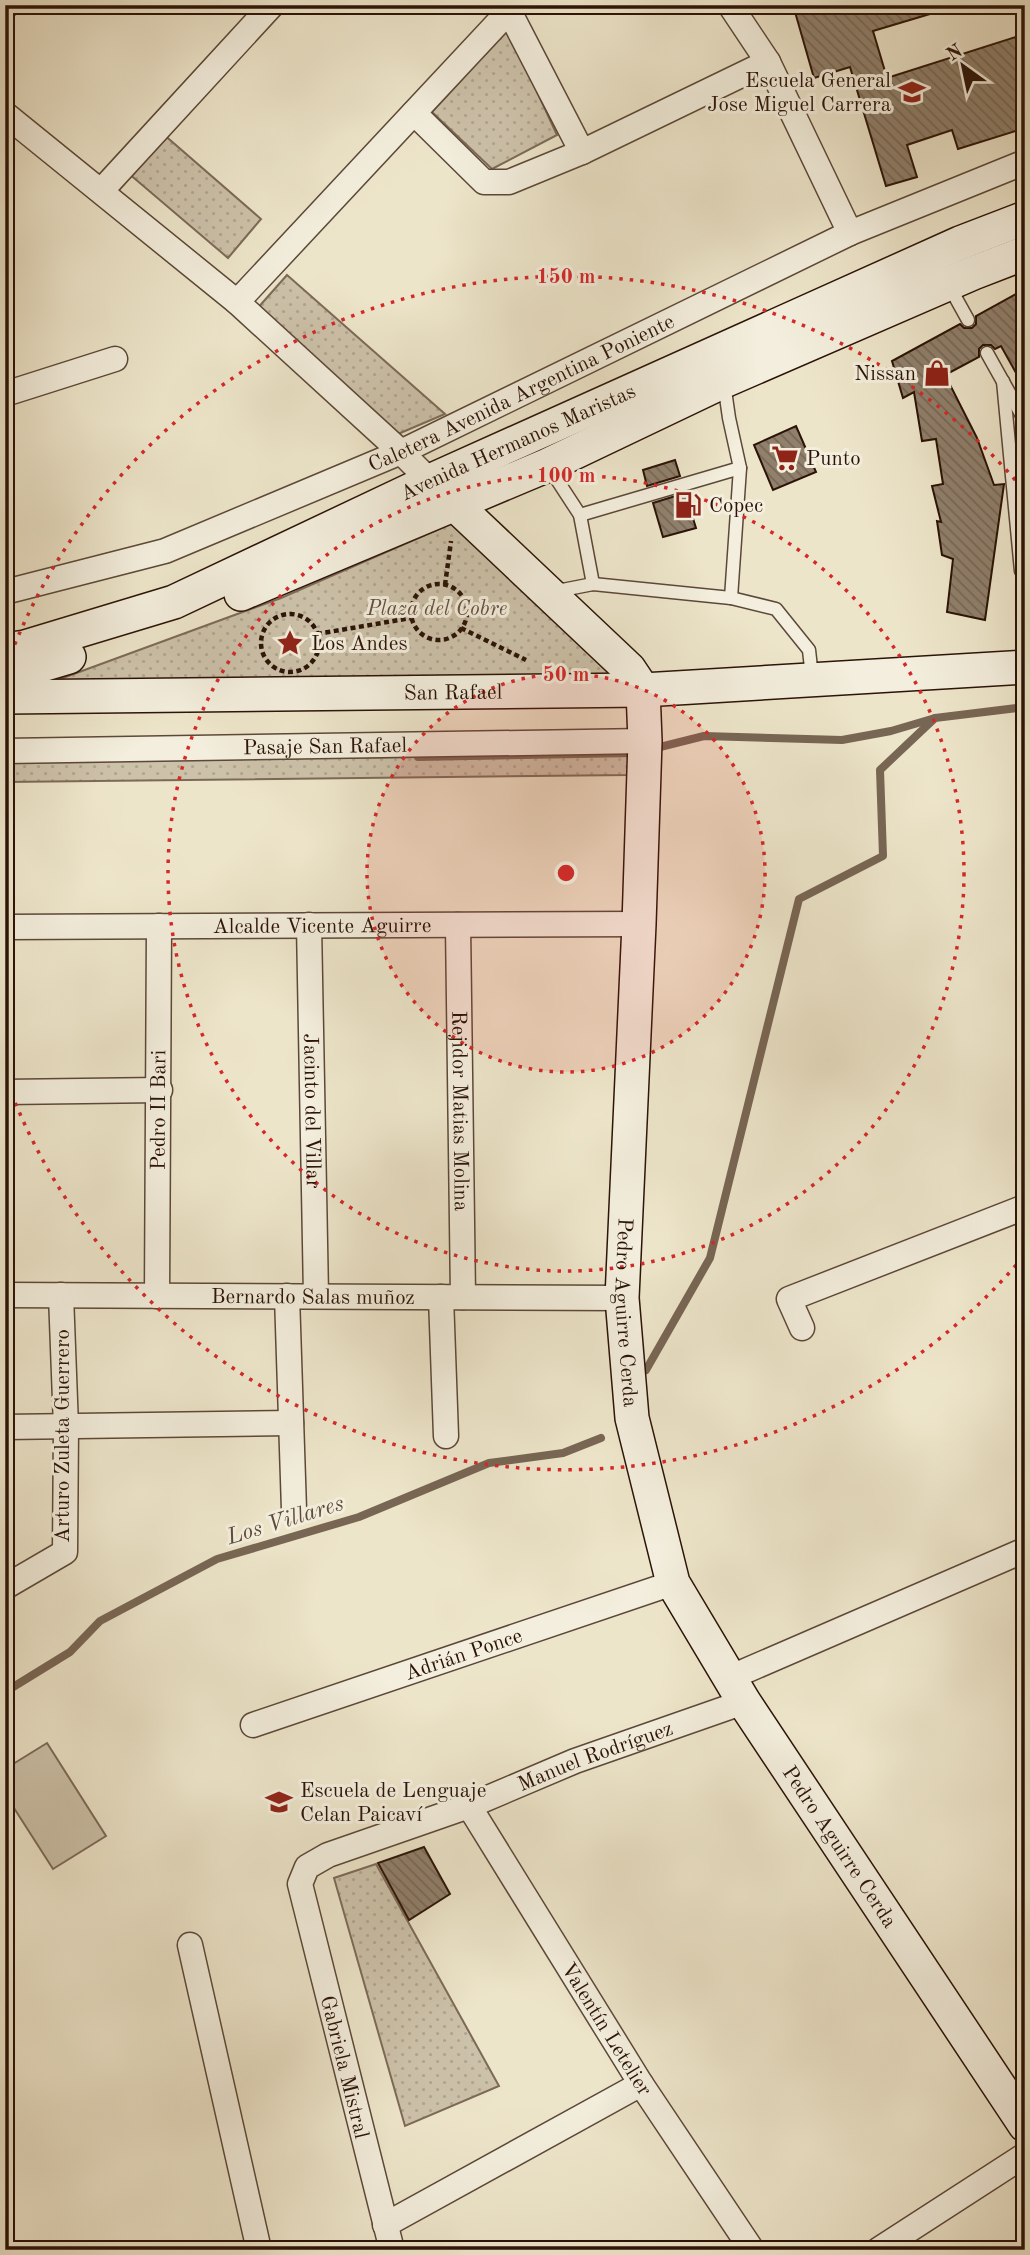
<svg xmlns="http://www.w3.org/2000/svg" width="1030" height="2255" font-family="'Old Standard TT',serif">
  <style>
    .grass { fill: url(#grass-dots); stroke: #7c6a58; stroke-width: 2 }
    .garden { fill: #ccc1a9; stroke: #7c6a58; stroke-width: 2 }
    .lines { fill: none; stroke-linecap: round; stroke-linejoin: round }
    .stream { stroke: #786654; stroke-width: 8 }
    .building { fill: url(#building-back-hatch); stroke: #2b1307; stroke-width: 2 }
    .lane-casing { stroke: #5c4838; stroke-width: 15 }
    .street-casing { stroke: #5c4838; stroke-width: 27 }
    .secondary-casing { stroke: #2b1307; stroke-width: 36 }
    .path { stroke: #2b1307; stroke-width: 4.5; stroke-dasharray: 5 3.5; stroke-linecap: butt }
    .lane { stroke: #f3eedd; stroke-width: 12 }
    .street { stroke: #f3eedd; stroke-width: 24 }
    .secondary { stroke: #f3eedd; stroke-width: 33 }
    .ring { fill: none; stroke: #d62828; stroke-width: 3.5; stroke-dasharray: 3.5 7 }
    .labels { text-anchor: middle; stroke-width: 6; stroke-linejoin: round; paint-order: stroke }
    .poi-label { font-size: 21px; fill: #2b1307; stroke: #f3eedd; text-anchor: start }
    .street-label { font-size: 21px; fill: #2b1307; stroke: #f3eedd }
    .park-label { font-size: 21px; font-style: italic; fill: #635040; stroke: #f3eedd }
    .water-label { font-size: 23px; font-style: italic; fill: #5e4b3b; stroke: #f3eedd }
    .centre { fill: #d62828; stroke: #f3eedd; stroke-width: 3.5 }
    .ring-label { font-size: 21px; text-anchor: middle; font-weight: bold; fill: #d62828; stroke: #f3eedd; stroke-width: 6; stroke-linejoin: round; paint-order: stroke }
  </style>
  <defs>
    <pattern id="grass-dots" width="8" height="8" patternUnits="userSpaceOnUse" patternTransform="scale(1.75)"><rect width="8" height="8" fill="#ccc1a9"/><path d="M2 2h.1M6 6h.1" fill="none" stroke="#afa590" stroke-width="1.8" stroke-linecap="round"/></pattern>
    <pattern id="building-back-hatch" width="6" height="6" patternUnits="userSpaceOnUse" patternTransform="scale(1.75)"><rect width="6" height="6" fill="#90806c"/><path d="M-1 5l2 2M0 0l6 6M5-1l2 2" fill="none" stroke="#766857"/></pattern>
  </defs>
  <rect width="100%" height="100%" fill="#ede5ca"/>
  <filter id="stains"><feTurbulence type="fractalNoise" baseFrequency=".00286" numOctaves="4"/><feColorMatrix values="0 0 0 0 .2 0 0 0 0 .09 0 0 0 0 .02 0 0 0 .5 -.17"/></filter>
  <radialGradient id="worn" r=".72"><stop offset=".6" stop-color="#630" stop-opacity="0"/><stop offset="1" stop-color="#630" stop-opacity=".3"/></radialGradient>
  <g class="grass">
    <polygon points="508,29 557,135 492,169 432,112"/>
    <polygon points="162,133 261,219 228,258 128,173"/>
    <polygon points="287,275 445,414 398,434 256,310"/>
    <polygon points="455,522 622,675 41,686 281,598"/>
    <polygon points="628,755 628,775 5,782 5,761"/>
    <polygon points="376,1864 499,2086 405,2126 334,1878"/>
  </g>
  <polygon class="garden" points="47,1743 106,1836 53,1869 5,1794 5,1769"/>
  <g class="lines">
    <g class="stream">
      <polyline points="652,749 704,736 842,740 891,731 935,718"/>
      <polyline points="418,757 636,753"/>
      <polyline points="646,1370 710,1258 799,899 883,856 880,770 935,718 1025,707"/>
      <polyline points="5,1692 70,1652 100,1621 217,1559 359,1517 489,1463 563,1453 601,1438"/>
    </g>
  </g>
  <g class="building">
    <polygon points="817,5 939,5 940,11 873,31 887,78 1025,34 1025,128 958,149 952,130 907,145 917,177 886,186 850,67 814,78 795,12"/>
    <polygon points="1025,289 1025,389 1001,346 995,349 991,345 983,345 979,349 979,357 945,375 977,438 994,485 1004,484 985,620 947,612 953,559 942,555 937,521 941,522 932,486 943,484 936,439 922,441 914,392 903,398 892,361 960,324 964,328 972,328 976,324 976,316"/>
    <polygon points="796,426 816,472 773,490 754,445"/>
    <polygon points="675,460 680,476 647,486 643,470"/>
    <polygon points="685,493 696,528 663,537 653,503"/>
    <polygon points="424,1847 450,1894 409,1920 378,1863"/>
  </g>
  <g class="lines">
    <defs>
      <g id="lane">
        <polyline points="948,284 968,320"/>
        <polyline points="987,353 1025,421"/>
        <polyline points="1003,381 1021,571 1025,571"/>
        <polyline points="724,383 729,418 740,468 731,598"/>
        <polyline points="548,466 580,515 593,584"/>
        <polyline points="580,515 740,468"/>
        <polyline points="552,592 593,584 731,598 776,609 809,650 812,677"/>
      </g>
      <g id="street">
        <polyline points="503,5 509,11 582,152"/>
        <polyline points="730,5 768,62 850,233"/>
        <polyline points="5,7 7,5"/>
        <polyline points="414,113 484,182 509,182 582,152 768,62"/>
        <polyline points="5,114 237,302 401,452 430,481"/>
        <polyline points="102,190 272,5"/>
        <polyline points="237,302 509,11"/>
        <polyline points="5,394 115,359"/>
        <path id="s1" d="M5 592 165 551 401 452 850 233 1025 162"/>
        <path id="s2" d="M5 751 645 741"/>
        <path id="s3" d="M309 925 316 1296"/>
        <path id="s4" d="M458 925 463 1297"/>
        <path id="s5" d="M5 927 639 924"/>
        <polyline points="5,1092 160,1090"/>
        <path id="s6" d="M5 1295 622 1298"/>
        <path id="s7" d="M157 1296 159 926"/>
        <polyline points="287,1296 294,1510"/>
        <polyline points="441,1297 446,1436"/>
        <polyline points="802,1328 789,1299 1025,1207"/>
        <polyline points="5,1427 291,1423"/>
        <polyline points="5,1587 65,1552 66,1427 61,1295"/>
        <polyline points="729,1678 1025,1550"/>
        <path id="s8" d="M253 1725 673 1583"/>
        <path id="s9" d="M469 1806 641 2084 752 2250"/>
        <polyline points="190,1945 259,2250"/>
        <polyline points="385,2225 641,2084"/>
        <path id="s10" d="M392 2250 300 1884 307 1867 328 1855 469 1806 575 1761 744 1702"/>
        <polyline points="878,2250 1025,2155"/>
      </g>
      <g id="secondary">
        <path id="s11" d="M430 481 629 669 643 690 645 741 639 924 622 1298 632 1418 673 1583 744 1702 1025 2125"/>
        <polyline points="241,594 548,465 724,381 973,273 1025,253"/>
        <path id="s12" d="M5 650 25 647 174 602 430 481 960 243 1025 218"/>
        <polyline points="5,676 69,657"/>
        <path id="s13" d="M5 697 643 690 1025 667"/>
      </g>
    </defs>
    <use href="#lane" class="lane-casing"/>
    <use href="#street" class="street-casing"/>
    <use href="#secondary" class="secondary-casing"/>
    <g class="path">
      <circle cx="439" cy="612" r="28"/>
      <polyline points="445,585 451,541"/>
      <circle cx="290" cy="643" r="29"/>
      <polyline points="461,628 526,660"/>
      <polyline points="317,634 411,618"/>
    </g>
    <use href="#lane" class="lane"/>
    <use href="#street" class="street"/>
    <use href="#secondary" class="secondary"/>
  </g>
  <circle cx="566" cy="873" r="199" fill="#d62828" fill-opacity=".12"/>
  <g class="ring">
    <circle cx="566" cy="873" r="199"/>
    <circle cx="566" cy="873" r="398"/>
    <path d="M1023 1257A597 597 0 0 1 7 1082M7 664A597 597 0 0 1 1023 489"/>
  </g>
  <defs>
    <symbol id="school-bare" viewBox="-9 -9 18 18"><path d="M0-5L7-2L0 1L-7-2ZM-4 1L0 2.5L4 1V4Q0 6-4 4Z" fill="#8f2418" stroke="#f3eedd" stroke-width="2.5" paint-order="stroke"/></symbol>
    <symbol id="shop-bare" viewBox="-9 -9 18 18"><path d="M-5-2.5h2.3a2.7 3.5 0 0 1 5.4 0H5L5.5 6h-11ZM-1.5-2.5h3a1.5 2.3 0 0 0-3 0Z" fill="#8f2418" stroke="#f3eedd" stroke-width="2.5" paint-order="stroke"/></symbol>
    <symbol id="supermarket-bare" viewBox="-9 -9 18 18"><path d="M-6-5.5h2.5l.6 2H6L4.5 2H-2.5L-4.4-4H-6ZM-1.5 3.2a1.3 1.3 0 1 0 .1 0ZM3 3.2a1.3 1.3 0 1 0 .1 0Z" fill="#8f2418" stroke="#f3eedd" stroke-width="2.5" paint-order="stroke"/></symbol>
    <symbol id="fuel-bare" viewBox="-9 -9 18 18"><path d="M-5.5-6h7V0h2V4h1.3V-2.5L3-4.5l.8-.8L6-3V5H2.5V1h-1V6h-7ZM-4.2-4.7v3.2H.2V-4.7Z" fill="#8f2418" stroke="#f3eedd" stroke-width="2.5" paint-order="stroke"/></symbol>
    <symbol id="sight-bare" viewBox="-9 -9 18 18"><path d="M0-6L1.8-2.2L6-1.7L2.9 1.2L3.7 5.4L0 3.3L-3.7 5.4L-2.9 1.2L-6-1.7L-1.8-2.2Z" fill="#8f2418" stroke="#f3eedd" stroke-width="2.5" paint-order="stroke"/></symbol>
  </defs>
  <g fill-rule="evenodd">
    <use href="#school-bare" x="893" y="73" width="38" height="38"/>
    <use href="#shop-bare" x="918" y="354" width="38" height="38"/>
    <use href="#supermarket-bare" x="766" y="439" width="38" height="38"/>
    <use href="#fuel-bare" x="669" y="486" width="38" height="38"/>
    <use href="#sight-bare" x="271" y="624" width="38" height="38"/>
    <use href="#school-bare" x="260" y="1783" width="38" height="38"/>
  </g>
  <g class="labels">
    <g class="poi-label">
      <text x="891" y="87" text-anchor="end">Escuela General<tspan x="891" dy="24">Jose Miguel Carrera</tspan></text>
      <text x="916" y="380" text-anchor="end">Nissan</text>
      <text x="806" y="465">Punto</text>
      <text x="709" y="512">Copec</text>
      <text x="311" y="650">Los Andes</text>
      <text x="300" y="1797">Escuela de Lenguaje<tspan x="300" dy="24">Celan Paicaví</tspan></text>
    </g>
    <g class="street-label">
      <text dy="7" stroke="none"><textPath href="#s1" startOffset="555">Caletera Avenida Argentina Poniente</textPath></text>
      <text dy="7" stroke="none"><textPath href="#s12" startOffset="555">Avenida Hermanos Maristas</textPath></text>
      <text dy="7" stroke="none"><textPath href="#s13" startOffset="448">San Rafael</textPath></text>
      <text dy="7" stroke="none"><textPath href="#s2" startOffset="320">Pasaje San Rafael</textPath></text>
      <text dy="7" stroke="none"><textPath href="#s5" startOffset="317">Alcalde Vicente Aguirre</textPath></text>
      <text dy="7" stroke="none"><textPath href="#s7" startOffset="186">Pedro II Bari</textPath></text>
      <text dy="7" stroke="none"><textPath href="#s3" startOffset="186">Jacinto del Villar</textPath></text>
      <text dy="7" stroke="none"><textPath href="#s4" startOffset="186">Rejidor Matias Molina</textPath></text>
      <text dy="7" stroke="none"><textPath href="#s6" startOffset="308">Bernardo Salas muñoz</textPath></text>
      <text dy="7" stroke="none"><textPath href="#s11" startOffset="922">Pedro Aguirre Cerda</textPath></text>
      <text transform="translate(62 1436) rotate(-90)" y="7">Arturo Zuleta Guerrero</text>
      <text dy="7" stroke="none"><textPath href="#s8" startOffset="222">Adrián Ponce</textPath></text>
      <text dy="7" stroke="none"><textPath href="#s10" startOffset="705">Manuel Rodríguez</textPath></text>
      <text dy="7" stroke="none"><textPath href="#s11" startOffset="1510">Pedro Aguirre Cerda</textPath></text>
      <text dy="7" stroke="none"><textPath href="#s9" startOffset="262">Valentín Letelier</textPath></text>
      <text transform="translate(345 2067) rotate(76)" y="7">Gabriela Mistral</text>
    </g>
    <g class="park-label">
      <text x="437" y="615">Plaza del Cobre</text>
    </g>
    <g class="water-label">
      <text transform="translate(285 1519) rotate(-17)" y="8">Los Villares</text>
    </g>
  </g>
  <circle cx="566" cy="873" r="10" class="centre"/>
  <g class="ring-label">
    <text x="566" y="283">150 m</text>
    <text x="566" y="482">100 m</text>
    <text x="566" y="681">50 m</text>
  </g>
  <rect width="1030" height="2255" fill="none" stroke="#ede5ca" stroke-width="28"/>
  <rect x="7" y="7" width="1016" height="2241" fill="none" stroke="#2b1307" stroke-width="3.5"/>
  <rect x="14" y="14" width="1002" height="2227" fill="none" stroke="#2b1307" stroke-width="2"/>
  <g transform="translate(963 66) rotate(327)" stroke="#f3eedd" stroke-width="5" paint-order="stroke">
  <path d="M0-5L12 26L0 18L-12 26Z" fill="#2b1307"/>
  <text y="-10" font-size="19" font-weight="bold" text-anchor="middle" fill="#2b1307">N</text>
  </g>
  <rect width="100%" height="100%" filter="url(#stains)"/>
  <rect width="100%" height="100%" fill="url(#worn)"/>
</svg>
